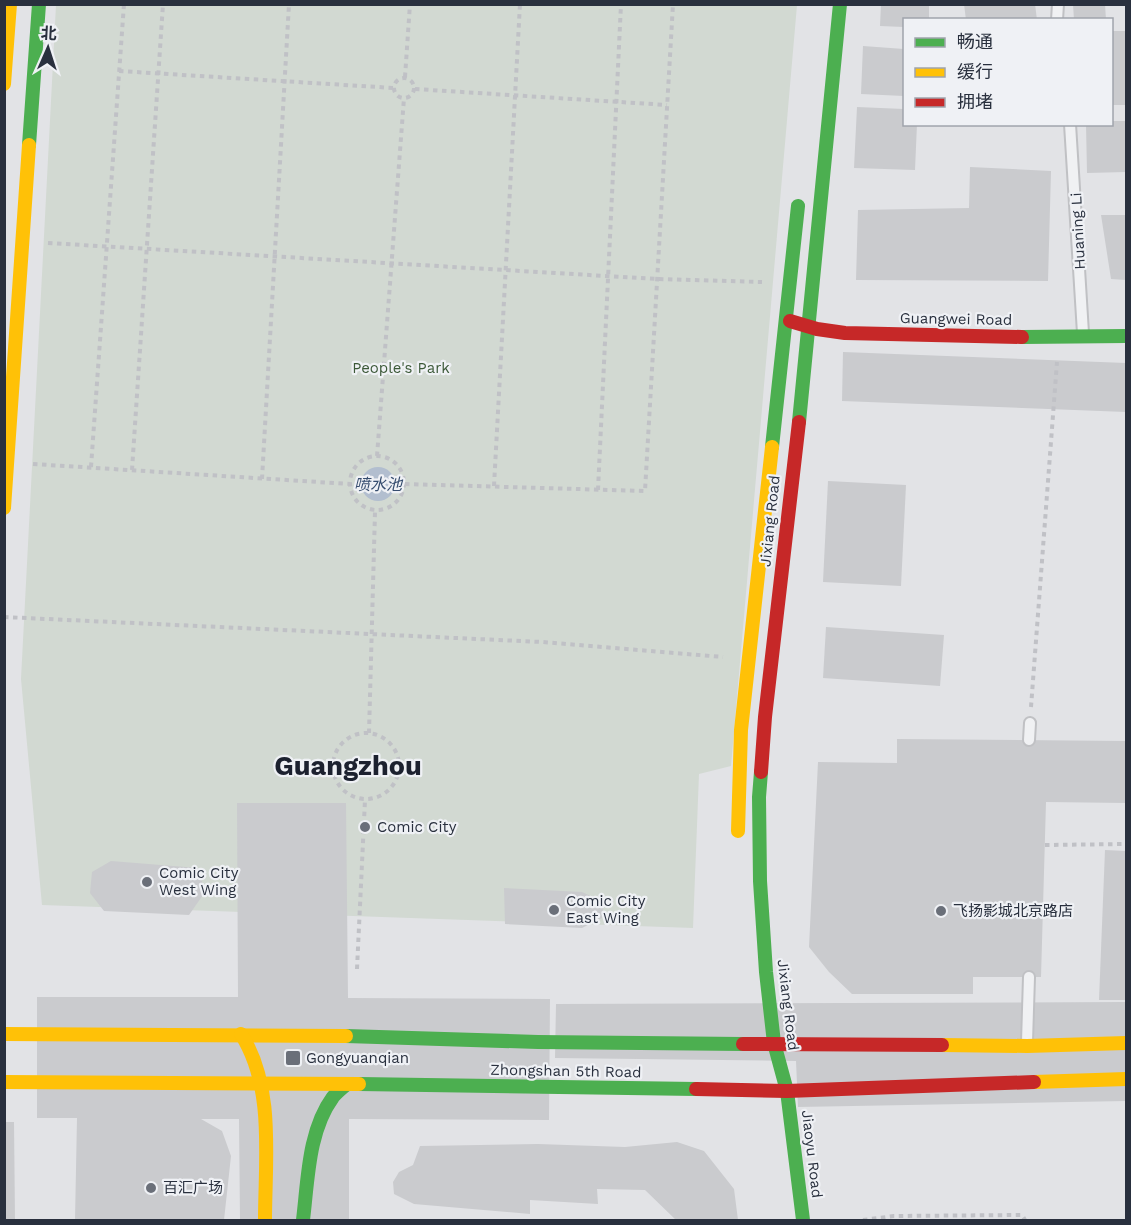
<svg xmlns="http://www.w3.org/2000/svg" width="1131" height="1225" font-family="'Work Sans','Noto Sans SC',sans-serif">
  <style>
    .green { fill: #d2d9d2 }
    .water { fill: #b2becf }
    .building { fill: #cacbce }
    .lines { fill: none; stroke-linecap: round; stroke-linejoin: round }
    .lane-casing { stroke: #c0c1c4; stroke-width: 14 }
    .path { stroke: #c0c1c6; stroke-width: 4; stroke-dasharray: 4.5 4.5; stroke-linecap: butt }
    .lane { stroke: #f0f1f3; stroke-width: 10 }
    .fast { stroke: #4caf50; stroke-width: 14 }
    .slow { stroke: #ffc107; stroke-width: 14 }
    .jam { stroke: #c62828; stroke-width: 14 }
    .poi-dot { fill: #6a6f79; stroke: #eff1f5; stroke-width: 2 }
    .labels { text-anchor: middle; stroke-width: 4.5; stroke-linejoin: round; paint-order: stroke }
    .street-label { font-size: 15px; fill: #29303e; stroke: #eff1f5 }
    .park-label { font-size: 15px; fill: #3c5938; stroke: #eff1f5 }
    .poi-label { font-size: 15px; fill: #29303e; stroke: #eff1f5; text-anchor: start }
    .water-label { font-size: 16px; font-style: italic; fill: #364d6f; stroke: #eff1f5 }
    .town-label { font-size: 27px; font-weight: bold; fill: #1c212f; stroke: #eff1f5 }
  </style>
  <rect width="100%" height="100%" fill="#e2e3e6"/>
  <polygon class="green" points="56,5 797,5 731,766 699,774 693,928 42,905 21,679"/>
  <circle class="water" cx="378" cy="484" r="17"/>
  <g class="building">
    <polygon points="881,4 929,4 929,20 904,20 904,27 880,26"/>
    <polygon points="964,4 1035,4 1037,20 966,20"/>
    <polygon points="1073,4 1105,4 1106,20 1074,20"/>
    <rect x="1112" y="31" width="14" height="74"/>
    <polygon points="863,46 904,49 904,96 861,94"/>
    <polygon points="857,107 904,109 904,124 917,124 915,170 854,168"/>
    <polygon points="1112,121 1126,121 1126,172 1087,173 1086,124 1112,124"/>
    <polygon points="970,167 1051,171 1048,281 856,280 858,210 969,208"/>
    <polygon points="1101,215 1126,215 1126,280 1111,279"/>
    <polygon points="843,352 1126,363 1126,412 842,401"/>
    <polygon points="828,481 906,485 901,586 823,582"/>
    <polygon points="826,627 944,635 940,686 823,678"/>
    <polygon points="897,739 1126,741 1126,803 1046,802 1041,977 973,977 973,994 852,994 829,972 809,947 818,762 897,763"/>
    <polygon points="237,803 346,803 348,998 550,999 549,1120 349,1119 349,1220 240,1220 239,1119 201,1119 222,1131 231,1156 224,1220 75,1220 77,1118 37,1118 37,997 238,997"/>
    <polygon points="1105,850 1126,851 1126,1000 1099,1000"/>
    <polygon points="111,861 198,868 205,892 189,915 104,911 90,893 92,872"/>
    <polygon points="504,888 582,892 604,902 602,918 582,928 505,924"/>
    <polygon points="1126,1002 1126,1101 798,1107 796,1061 555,1058 556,1004"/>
    <polygon points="4,1122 14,1122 15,1220 4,1220"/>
    <polygon points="677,1142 704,1151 734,1189 738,1220 676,1220 645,1190 597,1189 598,1204 530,1200 530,1214 414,1204 394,1194 393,1182 399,1172 413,1165 420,1146 538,1144 625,1147"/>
  </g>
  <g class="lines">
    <defs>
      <g id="lane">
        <polyline points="1057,20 1058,4"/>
        <polyline points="1070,124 1083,333"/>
        <polyline points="1029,740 1030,723"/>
        <polyline points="1027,1042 1029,977"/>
      </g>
    </defs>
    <use href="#lane" class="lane-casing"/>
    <g class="path">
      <polyline points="119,71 394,88"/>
      <polyline points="405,77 410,4"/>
      <circle cx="404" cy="88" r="10"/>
      <polyline points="415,89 667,105"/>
      <polyline points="48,243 657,279 762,282"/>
      <circle cx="377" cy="483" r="27"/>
      <polyline points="377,456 404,98"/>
      <polyline points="33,464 350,484"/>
      <polyline points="91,467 124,4"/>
      <polyline points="132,470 163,4"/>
      <polyline points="262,479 289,4"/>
      <polyline points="405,484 645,491 673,4"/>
      <polyline points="494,486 520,4"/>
      <polyline points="598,490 621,4"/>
      <polyline points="4,617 542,642 723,657"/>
      <polyline points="1031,707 1057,362"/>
      <polyline points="369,733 375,512"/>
      <circle cx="366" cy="766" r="33"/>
      <polyline points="1045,845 1126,844"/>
      <polyline points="357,969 365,800"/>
      <polyline points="863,1220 894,1216 1022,1215 1025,1220"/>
    </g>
    <use href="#lane" class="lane"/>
    <g class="fast">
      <polyline points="29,145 39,4"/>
      <polyline points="1022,337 1126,336"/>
      <polyline points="799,422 840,4"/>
      <polyline points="772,447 798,206"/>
      <polyline points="761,772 759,797 760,881 766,972 774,1043 787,1091 803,1220"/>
      <polyline points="346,1036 538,1042 743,1044"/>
      <polyline points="359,1084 696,1089"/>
      <path d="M303 1220C308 1180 308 1131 333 1097 337 1092 342 1088 347 1084"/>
    </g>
    <g class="slow">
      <polyline points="4,84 10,4"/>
      <polyline points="4,508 29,145"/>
      <polyline points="738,831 741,730 772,447"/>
      <polyline points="4,1034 346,1036"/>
      <path d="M241 1034C275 1087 265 1160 265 1220"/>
      <polyline points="942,1045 1027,1046 1126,1043"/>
      <polyline points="4,1082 359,1084"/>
      <polyline points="1034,1082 1126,1079"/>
    </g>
    <g class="jam">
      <polyline points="790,321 817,329 845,333 1022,337"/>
      <polyline points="761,772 765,717 799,422"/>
      <polyline points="743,1044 942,1045"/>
      <polyline points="696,1089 787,1091 1034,1082"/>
    </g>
  </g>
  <g class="poi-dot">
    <circle cx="365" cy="827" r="6"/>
    <circle cx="147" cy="882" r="6"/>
    <circle cx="554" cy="910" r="6"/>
    <circle cx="941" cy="911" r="6"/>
    <rect x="285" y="1050" width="16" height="16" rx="3"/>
    <circle cx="151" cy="1188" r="6"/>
  </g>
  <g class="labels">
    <g class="street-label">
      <text transform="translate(1078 231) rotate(-93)" y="5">Huaning Li</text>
      <text transform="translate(956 319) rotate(1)" y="5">Guangwei Road</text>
      <text transform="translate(770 521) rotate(-84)" y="5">Jixiang Road</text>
      <text transform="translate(788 1005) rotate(83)" y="5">Jixiang Road</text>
      <text transform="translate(566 1071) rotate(1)" y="5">Zhongshan 5th Road</text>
      <text transform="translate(812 1154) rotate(83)" y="5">Jiaoyu Road</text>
    </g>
    <g class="park-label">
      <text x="401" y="373">People's Park</text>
    </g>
    <g class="poi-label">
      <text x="377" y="832">Comic City</text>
      <text x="159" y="878">Comic City<tspan x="159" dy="17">West Wing</tspan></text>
      <text x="566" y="906">Comic City<tspan x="566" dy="17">East Wing</tspan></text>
      <text x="953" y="916">飞扬影城北京路店</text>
      <text x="306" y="1063">Gongyuanqian</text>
      <text x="163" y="1193">百汇广场</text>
    </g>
    <g class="water-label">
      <text x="378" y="490">喷水池</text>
    </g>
    <g class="town-label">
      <text x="348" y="775">Guangzhou</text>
    </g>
  </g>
  <rect width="1131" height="1225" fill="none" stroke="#29303e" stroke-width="12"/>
  <rect x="903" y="18" width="210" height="108" fill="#eff1f5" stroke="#a0a4ac" stroke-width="1.5"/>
  <rect x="915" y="38" width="30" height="9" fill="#4caf50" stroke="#a0a4ac" stroke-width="1.5"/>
  <text x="957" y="48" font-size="18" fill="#29303e">畅通</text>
  <rect x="915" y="68" width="30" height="9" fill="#ffc107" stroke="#a0a4ac" stroke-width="1.5"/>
  <text x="957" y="78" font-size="18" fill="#29303e">缓行</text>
  <rect x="915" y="98" width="30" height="9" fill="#c62828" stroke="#a0a4ac" stroke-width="1.5"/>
  <text x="957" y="108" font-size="18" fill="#29303e">拥堵</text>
  <g transform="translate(48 48) rotate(3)" stroke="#eff1f5" stroke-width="4.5" paint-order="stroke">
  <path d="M0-4.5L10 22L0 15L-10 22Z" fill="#29303e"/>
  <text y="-9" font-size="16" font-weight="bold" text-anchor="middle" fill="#29303e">北</text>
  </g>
</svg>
